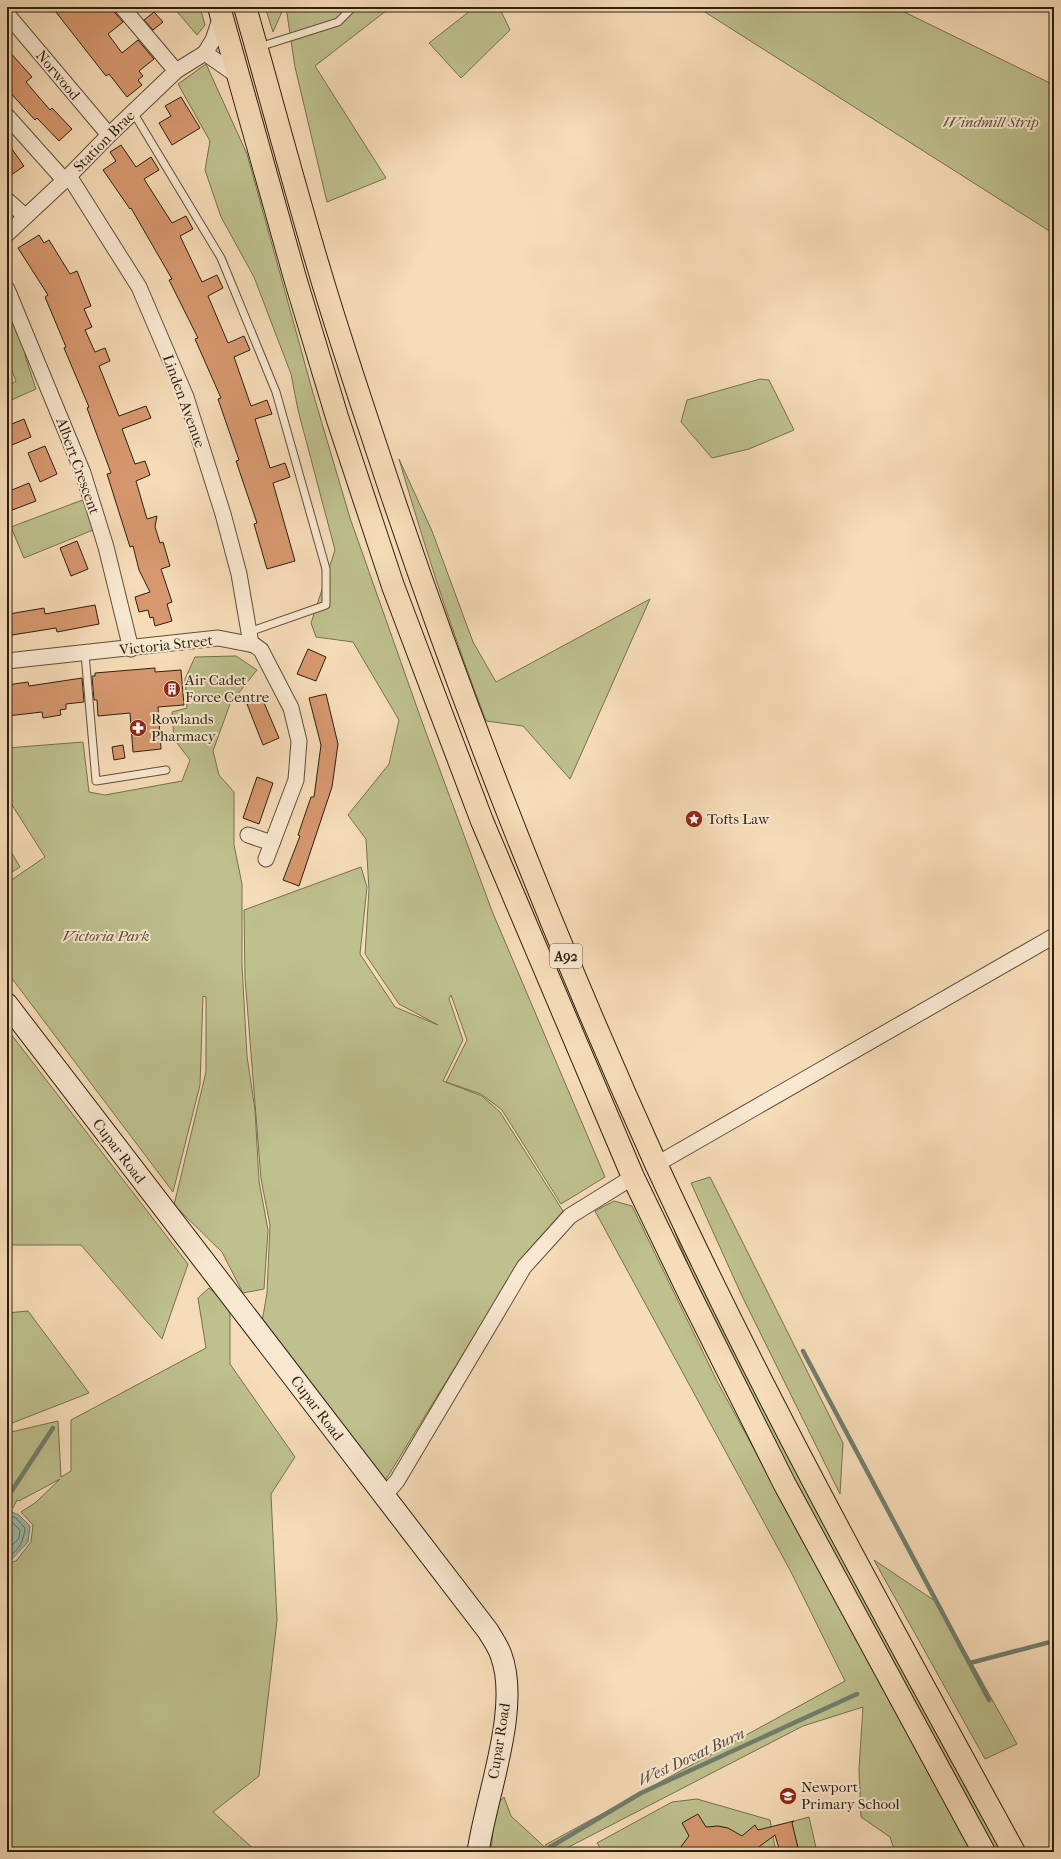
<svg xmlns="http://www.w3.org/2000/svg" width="1061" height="1859" font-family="'IM FELL French Canon',serif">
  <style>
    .green { fill: #bec08e; stroke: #76704e }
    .water { fill: #9dbcab; stroke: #717d6d }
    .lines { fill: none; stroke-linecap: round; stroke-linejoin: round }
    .shore { stroke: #666e5d; stroke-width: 1 }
    .stream { stroke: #717d6d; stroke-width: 4.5 }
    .building { fill: #d7986f; stroke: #2e1f0f }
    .service-casing { stroke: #604e39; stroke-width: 9 }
    .minor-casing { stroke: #604e39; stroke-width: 17 }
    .secondary-casing { stroke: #2e1f0f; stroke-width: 23 }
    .trunk-casing { stroke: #2e1f0f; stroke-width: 24 }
    .service { stroke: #f9e8d1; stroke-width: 7 }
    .minor { stroke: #f9e8d1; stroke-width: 15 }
    .secondary { stroke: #f9e8d1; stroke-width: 21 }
    .trunk { stroke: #f6dcb8; stroke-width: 22 }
    .labels { text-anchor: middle; stroke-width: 4; stroke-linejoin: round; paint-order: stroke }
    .shield { fill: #f9e8d1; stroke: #6b5b49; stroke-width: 1 }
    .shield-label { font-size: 14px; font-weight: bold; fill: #2e1f0f }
    .street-label { font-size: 15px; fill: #2e1f0f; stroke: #f9e8d1 }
    .park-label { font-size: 15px; font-style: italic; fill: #594f35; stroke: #f9e8d1 }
    .poi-label { font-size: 15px; fill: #2e1f0f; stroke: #f9e8d1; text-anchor: start }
    .water-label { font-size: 16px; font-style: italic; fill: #4f4e3e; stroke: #f9e8d1 }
  </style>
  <rect width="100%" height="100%" fill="#f6dcb8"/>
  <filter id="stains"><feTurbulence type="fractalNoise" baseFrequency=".005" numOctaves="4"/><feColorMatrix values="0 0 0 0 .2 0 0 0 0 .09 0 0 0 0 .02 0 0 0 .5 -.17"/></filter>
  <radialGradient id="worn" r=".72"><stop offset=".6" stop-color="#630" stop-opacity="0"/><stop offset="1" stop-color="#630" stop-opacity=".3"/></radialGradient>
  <g class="green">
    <polygon points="173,7 200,7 205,25 197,35"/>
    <polygon points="265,7 284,7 273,32"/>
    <polygon points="286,7 391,7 315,66 386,178 327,202 295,67"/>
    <polygon points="475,7 499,7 510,30 461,78 429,43"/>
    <polygon points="697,7 894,7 1054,85 1054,234"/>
    <polygon points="206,64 247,154 313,393 350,518 421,719 492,911 605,1177 561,1204 502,1110 481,1094 446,1082 467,1040 451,995 449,999 463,1040 443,1081 482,1096 500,1112 563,1211 524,1255 385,1481 262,1322 267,1293 270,1225 261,1179 245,978 244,910 361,867 367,887 360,954 395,1007 438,1025 399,1004 365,954 369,890 366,839 348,815 389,764 399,720 353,642 316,637 311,623 335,550 298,410 291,374 254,277 221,217 205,170 210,141 178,84"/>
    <polygon points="7,309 26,350 25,356 36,389 7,402 7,387 16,381 7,358"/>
    <polygon points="760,379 769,380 794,430 749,449 712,458 681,422 687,400"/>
    <path d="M399 459 432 531 473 642 496 682 650 599 570 779 523 726 486 721C453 635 425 548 399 459Z"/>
    <polygon points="85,499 93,530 24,558 11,527"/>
    <polygon points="236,656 257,670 230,704 213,751 219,775 234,792 234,845 242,884 242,965 247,1056 255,1110 259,1181 268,1230 264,1289 243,1293 222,1252 174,1205 206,1072 206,997 203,996 200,1085 173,1192 7,972 7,883 45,857 7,797 7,748 83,742 89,792 105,795 182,781 190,760 174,739 172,712 187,708 185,679 195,657"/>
    <polygon points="7,845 20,867 7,875"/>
    <polygon points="7,1029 188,1264 162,1339 81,1245 7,1245"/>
    <polygon points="710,1177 843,1443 840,1494 742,1296 691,1183"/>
    <polygon points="614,1201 632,1206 717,1381 973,1852 895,1852 890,1837 861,1817 859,1770 863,1707 803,1726 559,1852 551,1852 545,1845 845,1681 791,1572 595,1211"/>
    <path d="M671 1222 685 1242 1005 1852H995C918 1712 840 1574 769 1431 734 1362 698 1294 671 1222Z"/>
    <polygon points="209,1288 230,1306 230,1364 295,1457 271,1494 277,1620 259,1776 213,1812 257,1852 7,1852 7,1563 16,1561 31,1542 33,1525 21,1512 35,1503 60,1479 19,1501 17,1500 13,1508 7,1505 7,1433 58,1421 61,1477 71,1471 71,1420 206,1348 198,1298"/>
    <polygon points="28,1311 89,1393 7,1425 7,1313"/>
    <polygon points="874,1560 938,1603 1017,1744 985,1759"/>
    <polygon points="504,1797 511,1816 550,1852 491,1852 495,1806"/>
    <polygon points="697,1799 770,1820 776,1852 603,1852 597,1843 672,1802"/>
    <polygon points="809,1817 817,1852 799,1852 791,1822"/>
  </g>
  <polygon class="water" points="7,1510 19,1515 30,1526 28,1542 12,1559 7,1560"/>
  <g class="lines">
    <g class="shore">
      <path d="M7 1514 16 1518 25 1528C24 1539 19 1553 7 1556"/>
      <polyline points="7,1519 13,1523 20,1530 19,1538 7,1551"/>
    </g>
    <g class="stream">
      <polyline points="803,1351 989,1700"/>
      <polyline points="7,1498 53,1428"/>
      <polyline points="970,1663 1054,1641"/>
      <polyline points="542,1852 641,1793 857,1694"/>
    </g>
  </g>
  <g class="building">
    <polygon points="52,7 113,7 115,13 123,22 108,34 122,53 138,40 154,59 139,71 143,76 138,80 142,85 127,97 109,74 106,76"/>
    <polygon points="154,12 163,22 153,30 144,20"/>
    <polygon points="7,49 32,77 26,82 50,110 52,108 72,129 59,141 37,118 35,120 7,89"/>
    <polygon points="181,97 200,128 172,145 159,123 171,116 165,106"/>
    <polygon points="7,142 24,166 7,178"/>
    <polygon points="121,145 136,167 151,157 159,170 144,179 172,223 186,216 193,229 180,236 202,282 217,275 223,288 208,296 228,343 244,336 250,350 234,357 251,406 267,400 272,414 255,419 270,468 285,463 290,477 273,483 295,561 267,569 254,524 257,523 236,461 239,460 218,399 221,398 195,339 198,338 169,280 172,279 131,208 130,209 103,170 116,161 110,152"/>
    <polygon points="39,235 44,243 49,240 70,274 77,271 91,306 84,309 92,327 85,330 95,352 105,348 110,361 99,366 119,416 146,406 151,418 122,429 135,464 145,461 150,475 136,481 147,519 157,516 155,527 160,543 163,542 170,566 161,569 172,602 167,604 172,621 155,626 153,617 150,618 148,610 139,612 135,597 150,592 139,570 133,546 130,547 107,474 111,473 87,408 89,407 64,348 66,347 45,297 48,295 18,248"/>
    <polygon points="24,419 31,437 7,447 7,426"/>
    <polygon points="45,446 57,474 40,482 28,453"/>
    <polygon points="29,483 36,501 7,512 7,492"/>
    <polygon points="77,541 88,569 71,576 60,548"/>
    <polygon points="95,605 99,624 57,632 56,628 12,635 9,614 44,608 45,614"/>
    <polygon points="308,649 326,657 316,681 297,674"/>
    <polygon points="155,668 155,672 181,670 184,705 158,707 161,749 133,752 130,713 98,716 97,700 94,700 92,676 95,676 95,673"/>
    <polygon points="82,678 84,702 66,704 66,709 60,710 61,715 43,718 42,712 7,716 7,685 28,682 29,686"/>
    <polygon points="326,694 338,744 332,787 299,886 283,880 300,836 298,835 311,797 314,797 321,745 309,698"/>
    <polygon points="262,698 279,738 263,745 247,704"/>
    <polygon points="123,745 125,758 114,760 112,747"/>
    <polygon points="257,777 273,783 259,824 243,818"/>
    <polygon points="698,1814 706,1827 718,1826 728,1828 742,1836 755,1825 758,1830 794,1821 792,1823 799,1852 780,1852 775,1835 752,1852 677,1852 689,1836 682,1823"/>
  </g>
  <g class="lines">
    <defs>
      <g id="service">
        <polyline points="259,47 338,22 353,7"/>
        <polyline points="133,112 221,258 276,392 326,569 326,605 249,632"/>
        <polyline points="85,654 96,781 166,770"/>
      </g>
      <g id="minor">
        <polyline points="122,7 176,71"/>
        <polyline points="7,14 109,135"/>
        <polyline points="205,53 238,76"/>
        <polyline points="7,116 65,181"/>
        <polyline points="69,176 139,287 186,397 223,514 239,574 251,644"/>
        <polyline points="7,200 25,216"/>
        <polyline points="7,234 69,176 109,135 176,71 205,53 213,40 221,16"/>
        <polyline points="7,289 83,473 106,547 131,649"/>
        <polyline points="7,661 218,638 254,645 261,650 291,708 299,741 296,780 266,859"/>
        <polyline points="248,835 272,843"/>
        <polyline points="657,1164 1054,936"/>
        <polyline points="384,1496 397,1481 524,1267 570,1216 633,1177"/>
      </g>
      <path id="secondary" d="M7 1004 488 1631C492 1638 498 1646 501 1655 521 1708 486 1796 478 1852"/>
      <g id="trunk">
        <polyline points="219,7 295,278 337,417 393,586 482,821 633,1177 690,1295 784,1483 984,1852"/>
        <path d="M245 7C270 94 293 182 319 269 340 340 364 410 387 480 465 712 555 940 656 1164 764 1399 890 1625 1014 1852"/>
      </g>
    </defs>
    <use href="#service" class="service-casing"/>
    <use href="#minor" class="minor-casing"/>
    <use href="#secondary" class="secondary-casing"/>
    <use href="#trunk" class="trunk-casing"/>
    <use href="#service" class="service"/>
    <use href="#minor" class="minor"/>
    <use href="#secondary" class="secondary"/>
    <use href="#trunk" class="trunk"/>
  </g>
  <defs>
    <symbol id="building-disc" viewBox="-11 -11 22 22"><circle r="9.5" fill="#8f2418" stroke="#f9e8d1"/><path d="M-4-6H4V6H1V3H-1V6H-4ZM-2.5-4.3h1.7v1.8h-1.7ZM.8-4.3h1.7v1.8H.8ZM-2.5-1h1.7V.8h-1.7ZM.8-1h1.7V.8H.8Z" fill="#fff"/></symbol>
    <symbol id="pharmacy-disc" viewBox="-11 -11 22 22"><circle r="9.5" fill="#8f2418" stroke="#f9e8d1"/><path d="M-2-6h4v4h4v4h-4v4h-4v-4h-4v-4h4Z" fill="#fff"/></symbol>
    <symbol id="sight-disc" viewBox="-11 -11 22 22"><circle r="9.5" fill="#8f2418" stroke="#f9e8d1"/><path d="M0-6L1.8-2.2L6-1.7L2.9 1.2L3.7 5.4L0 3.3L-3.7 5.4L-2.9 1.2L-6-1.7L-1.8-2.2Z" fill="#fff"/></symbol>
    <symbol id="school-disc" viewBox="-11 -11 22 22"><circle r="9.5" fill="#8f2418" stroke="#f9e8d1"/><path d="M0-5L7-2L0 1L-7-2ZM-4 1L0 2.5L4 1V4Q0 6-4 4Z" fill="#fff"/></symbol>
  </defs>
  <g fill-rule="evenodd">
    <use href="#building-disc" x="162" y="679" width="20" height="20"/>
    <use href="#pharmacy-disc" x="128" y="718" width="20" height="20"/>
    <use href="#sight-disc" x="684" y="809" width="20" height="20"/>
    <use href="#school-disc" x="778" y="1786" width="20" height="20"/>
  </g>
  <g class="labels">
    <rect class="shield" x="550" y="944" width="32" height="24" rx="3"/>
    <g class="shield-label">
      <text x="566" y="961">A92</text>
    </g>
    <g class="street-label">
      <text transform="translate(58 75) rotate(50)" y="5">Norwood</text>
      <text transform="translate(104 141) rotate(-45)" y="5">Station Brae</text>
      <text transform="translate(184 401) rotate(70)" y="5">Linden Avenue</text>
      <text transform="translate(78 466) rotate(70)" y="5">Albert Crescent</text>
      <text transform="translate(166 645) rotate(-6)" y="5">Victoria Street</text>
      <text transform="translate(119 1151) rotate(53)" y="5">Cupar Road</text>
      <text transform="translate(317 1408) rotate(53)" y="5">Cupar Road</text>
      <text transform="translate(499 1741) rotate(-81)" y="5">Cupar Road</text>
    </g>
    <g class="park-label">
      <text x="991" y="127">Windmill Strip</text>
      <text x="106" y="941">Victoria Park</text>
    </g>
    <g class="poi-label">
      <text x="185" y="685">Air Cadet<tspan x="185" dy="17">Force Centre</tspan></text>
      <text x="151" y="724">Rowlands<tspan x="151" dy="17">Pharmacy</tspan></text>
      <text x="707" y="824">Tofts Law</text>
      <text x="801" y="1792">Newport<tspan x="801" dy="17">Primary School</tspan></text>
    </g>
    <g class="water-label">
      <text transform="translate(691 1756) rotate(-25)" y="6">West Dovat Burn</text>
    </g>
  </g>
  <rect width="1061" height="1859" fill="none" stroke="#f6dcb8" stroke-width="24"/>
  <rect x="8" y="8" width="1045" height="1843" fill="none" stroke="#2e1f0f" stroke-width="2"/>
  <rect x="12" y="12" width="1037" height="1835" fill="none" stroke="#2e1f0f"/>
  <rect width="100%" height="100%" filter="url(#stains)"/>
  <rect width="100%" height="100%" fill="url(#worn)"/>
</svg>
